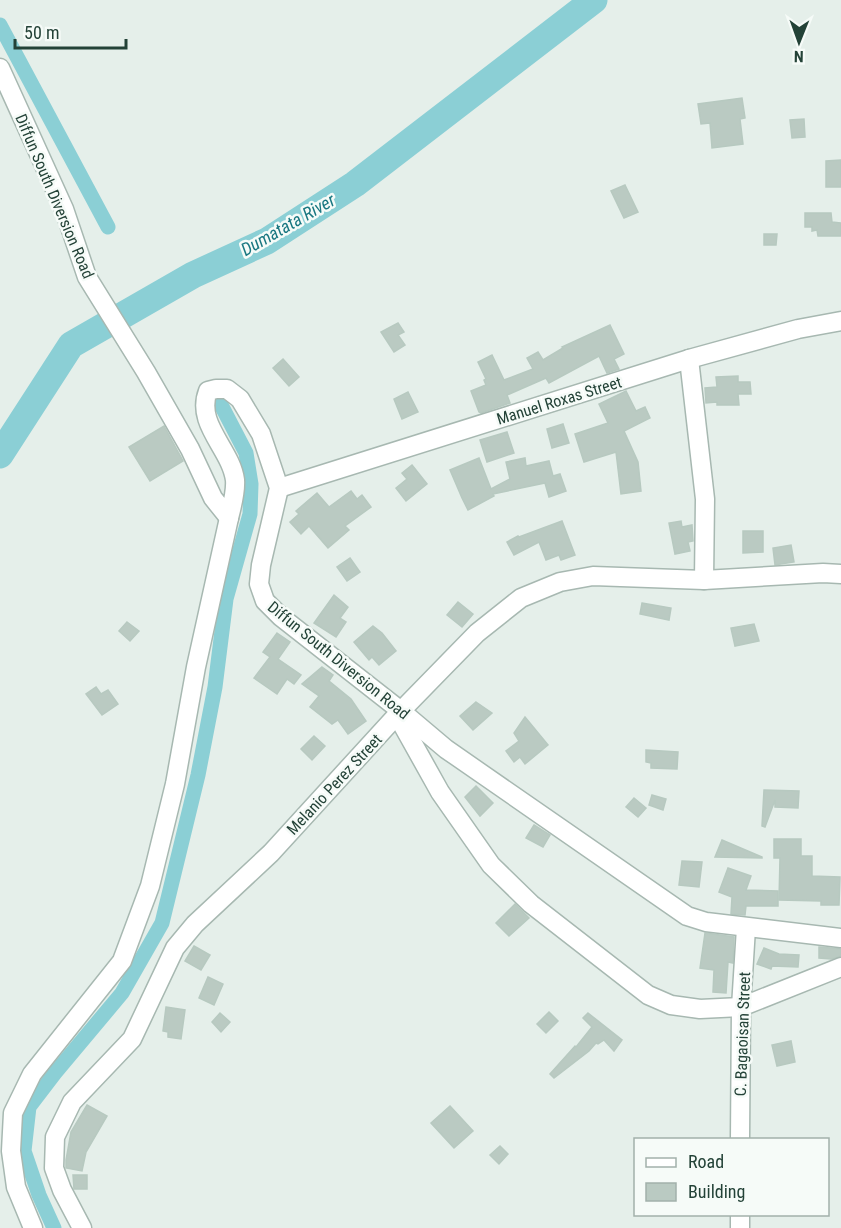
<svg xmlns="http://www.w3.org/2000/svg" width="841" height="1228" font-family="'Roboto Condensed',sans-serif">
  <style>
    .lines { fill: none; stroke-linecap: round; stroke-linejoin: round }
    .canal { stroke: #8bcfd5; stroke-width: 15 }
    .river { stroke: #8bcfd5; stroke-width: 27 }
    .building { fill: #bacac2; stroke: #b7c9c0; stroke-width: 1.5 }
    .minor-casing { stroke: #a7b8b1; stroke-width: 21 }
    .minor { stroke: #fff; stroke-width: 18 }
    .labels { text-anchor: middle; stroke-width: 5; stroke-linejoin: round; paint-order: stroke }
    .street-label { font-size: 16px; fill: #234237; stroke: #f6fbf8 }
    .water-label { font-size: 18px; font-style: italic; fill: #197781; stroke: #f6fbf8 }
  </style>
  <rect width="100%" height="100%" fill="#e5efea"/>
  <g class="lines">
    <g class="canal">
      <polyline points="0,25 108,227"/>
      <polyline points="54,1228 39,1195 24,1151 29,1107 55,1073 122,993 162,923 198,775 215,687 226,599 250,514 251,484 246,453 219,401"/>
    </g>
    <polyline class="river" points="0,455 71,345 193,275 267,241 355,184 594,0"/>
  </g>
  <g class="building">
    <polygon points="742,98 745,118 740,119 743,144 712,148 710,123 701,124 698,104"/>
    <polygon points="804,119 805,137 792,138 790,120"/>
    <polygon points="841,160 841,187 826,187 826,161"/>
    <polygon points="625,185 638,212 624,218 611,191"/>
    <polygon points="805,213 831,213 832,222 841,223 841,236 818,236 817,230 812,231 812,227 805,227"/>
    <polygon points="764,234 777,234 776,245 764,245"/>
    <polygon points="398,323 404,332 398,335 405,345 394,352 381,332"/>
    <polygon points="610,325 624,354 614,359 619,369 607,373 599,356 549,383 546,378 507,395 510,403 481,413 479,412 471,391 486,385 484,380 486,379 478,362 492,355 504,380 533,369 527,358 538,352 543,360 563,348 562,347"/>
    <polygon points="283,359 299,377 289,386 273,368"/>
    <polygon points="738,376 738,382 750,382 751,394 738,394 739,405 717,405 717,402 706,403 705,388 717,387 716,377"/>
    <polygon points="626,391 636,411 645,407 650,418 624,431 638,462 641,491 621,494 616,452 584,462 575,434 608,423 599,404"/>
    <polygon points="408,392 418,412 402,419 394,399"/>
    <polygon points="563,424 569,443 552,448 547,429"/>
    <polygon points="164,426 183,461 150,481 129,447"/>
    <polygon points="507,432 514,453 487,462 480,440"/>
    <polygon points="479,458 491,489 510,479 506,462 525,458 526,466 549,461 553,476 560,474 566,491 549,497 545,483 493,494 494,496 468,510 462,498 450,470"/>
    <polygon points="412,465 427,484 406,501 396,488 407,479 402,473"/>
    <polygon points="351,491 357,499 362,495 371,507 345,526 349,530 328,548 309,526 301,534 290,522 299,514 296,511 317,493 329,507"/>
    <polygon points="562,521 575,555 561,560 559,555 546,560 539,542 514,555 507,542 518,536 519,537"/>
    <polygon points="681,521 682,527 692,525 693,541 688,542 690,551 675,554 669,523"/>
    <polygon points="743,531 763,531 763,552 743,553"/>
    <polygon points="791,545 794,562 775,565 773,548"/>
    <polygon points="350,558 360,572 347,581 337,567"/>
    <polygon points="334,595 348,607 340,618 346,622 336,637 314,623"/>
    <polygon points="458,602 473,614 462,627 447,615"/>
    <polygon points="642,603 671,608 669,620 640,614"/>
    <polygon points="127,622 139,631 130,641 119,631"/>
    <polygon points="754,624 759,641 735,646 731,628"/>
    <polygon points="373,626 382,633 396,651 379,665 372,657 369,660 354,642"/>
    <polygon points="277,633 290,642 278,659 301,675 294,684 287,679 277,694 254,678 270,657 263,652"/>
    <polygon points="322,667 333,675 329,681 351,699 366,721 348,734 338,720 332,724 310,707 319,696 302,684"/>
    <polygon points="96,687 101,694 108,690 118,704 102,715 86,694"/>
    <polygon points="476,702 492,713 473,730 460,716"/>
    <polygon points="525,717 548,745 525,764 520,757 514,762 506,751 519,741 514,733"/>
    <polygon points="314,736 325,746 312,760 301,749"/>
    <polygon points="646,750 678,752 677,769 651,768 651,763 646,762"/>
    <polygon points="476,786 493,803 480,816 465,797"/>
    <polygon points="764,790 799,791 798,808 775,807 775,800 765,827 762,826"/>
    <polygon points="652,795 666,799 663,810 649,805"/>
    <polygon points="634,798 646,808 638,817 626,807"/>
    <polygon points="534,825 550,835 543,847 526,838"/>
    <polygon points="774,839 801,839 801,856 812,856 812,876 840,877 839,905 821,905 821,901 779,900 780,858 774,858"/>
    <polygon points="722,840 762,857 762,858 715,857"/>
    <polygon points="682,861 702,862 699,887 679,885"/>
    <polygon points="728,868 751,876 746,890 778,891 778,906 746,906 745,915 731,914 732,897 719,892"/>
    <polygon points="515,904 529,918 509,936 496,923"/>
    <polygon points="705,933 734,937 733,963 728,962 726,993 713,992 714,970 700,968"/>
    <polygon points="194,946 210,955 201,970 185,961"/>
    <polygon points="819,947 841,949 841,956 831,959 819,958"/>
    <polygon points="764,948 779,954 799,955 798,967 772,966 771,969 757,964"/>
    <polygon points="208,977 223,984 214,1005 199,998"/>
    <polygon points="166,1007 185,1010 181,1039 168,1037 168,1032 163,1031"/>
    <polygon points="549,1012 558,1021 546,1033 537,1024"/>
    <polygon points="220,1013 230,1022 221,1032 212,1022"/>
    <polygon points="588,1013 622,1040 614,1051 604,1040 598,1044 596,1043 589,1051 554,1078 550,1074 575,1046 576,1047 592,1027 583,1018"/>
    <polygon points="791,1041 795,1062 777,1066 772,1045"/>
    <polygon points="87,1105 107,1116 86,1152 82,1171 66,1168 66,1160 71,1132"/>
    <polygon points="450,1106 473,1131 454,1148 431,1123"/>
    <polygon points="500,1146 508,1154 499,1164 490,1155"/>
    <polygon points="73,1175 87,1175 87,1189 74,1189"/>
  </g>
  <g class="lines">
    <defs>
      <g id="minor">
        <path d="M0 68 64 209 87 277 146 372 190 449 213 498 229 518C232 506 236 492 235 480 231 449 195 424 208 391L216 389H227L240 399 261 434 279 488 261 565 259 584 265 601 281 617 401 711 446 749 687 916 706 922 841 938"/>
        <polyline points="689,359 705,499 704,580"/>
        <polyline points="279,488 689,359 798,329 841,321"/>
        <polyline points="397,715 440,792 491,865 531,904 648,995 671,1005 700,1009 741,1007 841,967"/>
        <polyline points="740,1140 741,1007 746,928"/>
        <polyline points="740,1214 740,1228"/>
        <polyline points="33,1228 16,1187 11,1151 13,1113 32,1074 122,961 150,886 175,784 196,667 229,518"/>
        <polyline points="82,1228 62,1190 54,1168 55,1137 72,1102 132,1039 175,948 195,924 271,853 397,715 477,633 521,598 560,582 593,576 704,580 823,573 841,574"/>
      </g>
    </defs>
    <use href="#minor" class="minor-casing"/>
    <use href="#minor" class="minor"/>
  </g>
  <g class="labels">
    <g class="street-label">
      <text transform="translate(55 196) rotate(67)" y="6">Diffun South Diversion Road</text>
      <text transform="translate(559 400) rotate(-17)" y="6">Manuel Roxas Street</text>
      <text transform="translate(339 660) rotate(39)" y="6">Diffun South Diversion Road</text>
      <text transform="translate(334 784) rotate(-47)" y="6">Melanio Perez Street</text>
      <text transform="translate(742 1034) rotate(-88)" y="6">C. Bagaoisan Street</text>
    </g>
    <g class="water-label">
      <text transform="translate(288 225) rotate(-30)" y="6">Dumatata River</text>
    </g>
  </g>
  <rect x="634" y="1138" width="195" height="78" fill="#f6fbf8" stroke="#a2b1ab" stroke-width="1.5"/>
  <rect x="646" y="1158" width="30" height="9" fill="#ffffff" stroke="#a2b1ab" stroke-width="1.5"/>
  <text x="688" y="1168" font-size="18" fill="#234237">Road</text>
  <rect x="646" y="1183" width="30" height="18" fill="#bacac2" stroke="#a2b1ab" stroke-width="1.5"/>
  <text x="688" y="1198" font-size="18" fill="#234237">Building</text>
  <g transform="translate(799 42) rotate(181)" stroke="#f6fbf8" stroke-width="4.5" paint-order="stroke">
  <path d="M0-4.5L10 22L0 15L-10 22Z" fill="#234237"/>
  <text y="-9" font-size="16" font-weight="bold" text-anchor="middle" fill="#234237">N</text>
  </g>
  <path d="M15 39v9h111v-9" fill="none" stroke="#234237" stroke-width="3"/>
  <text x="24" y="39" font-size="18" fill="#234237" stroke="#f6fbf8" stroke-width="4.5" paint-order="stroke">50 m</text>
</svg>
